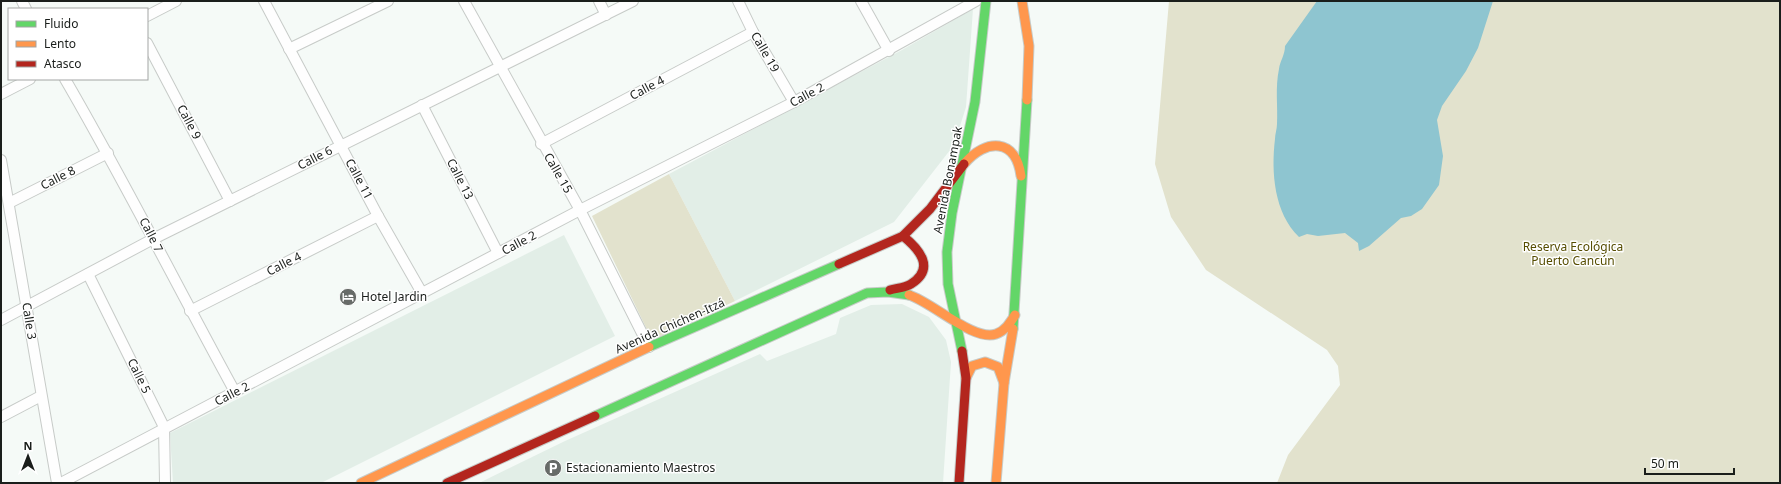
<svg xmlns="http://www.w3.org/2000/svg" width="1781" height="484" font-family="'Noto Sans',sans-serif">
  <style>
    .built { fill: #e2eee7 }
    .green { fill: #e2e2cd }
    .water { fill: #8ec5d0 }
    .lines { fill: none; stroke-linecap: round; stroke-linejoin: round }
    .street-casing { stroke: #c7cbc8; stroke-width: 12 }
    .fast-casing { stroke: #c7cbc8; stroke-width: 11 }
    .slow-casing { stroke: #c7cbc8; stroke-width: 11 }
    .jam-casing { stroke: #c7cbc8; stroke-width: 11 }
    .street { stroke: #fefefe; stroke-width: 10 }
    .fast { stroke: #63d668; stroke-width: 9 }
    .slow { stroke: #ff974d; stroke-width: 9 }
    .jam { stroke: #b3261e; stroke-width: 9 }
    .labels { text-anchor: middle; stroke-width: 3; stroke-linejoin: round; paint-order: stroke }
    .street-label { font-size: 12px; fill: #1a1e1b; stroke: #fff }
    .park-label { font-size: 12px; fill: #564d00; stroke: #fff }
    .poi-label { font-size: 12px; fill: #1a1e1b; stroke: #fff; text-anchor: start }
  </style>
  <rect width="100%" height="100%" fill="#f5faf7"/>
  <g class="built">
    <polygon points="973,9 966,107 954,145 894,222 735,301 669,174 902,50"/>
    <polygon points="564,235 615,336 321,483 173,483 170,433"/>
    <polygon points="902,304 929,317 946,340 951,362 943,483 479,483 565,441 760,354 767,361 836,334 840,318 871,305"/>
  </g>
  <g class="green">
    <polygon points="1169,1 1780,1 1780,483 1277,483 1288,455 1340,385 1338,366 1327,350 1206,270 1171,217 1155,164"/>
    <polygon points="669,174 735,301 652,340 592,216"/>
  </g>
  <path class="water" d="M1317 1H1493L1478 48 1466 71 1442 106 1437 120 1443 156 1439 185 1422 209 1411 216 1401 218 1369 246 1359 251 1358 243 1345 233 1318 236 1307 234 1299 237C1274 213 1271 172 1275 139 1275 134 1277 129 1277 124 1278 106 1275 88 1279 69 1280 61 1285 55 1285 46Z"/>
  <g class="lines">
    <defs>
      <g id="street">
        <polyline points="22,1 26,9"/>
        <polyline points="264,1 378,216 422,293"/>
        <polyline points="464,1 580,210 649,347"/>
        <polyline points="599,1 606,15"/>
        <polyline points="738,1 753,32 794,102"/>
        <polyline points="861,1 889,51"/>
        <polyline points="147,16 176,1"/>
        <polyline points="147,43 230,201"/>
        <polyline points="289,49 388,1"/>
        <path d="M65 79C125 182 178 288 235 392"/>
        <polyline points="1,94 30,79"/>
        <polyline points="422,105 498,253"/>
        <polyline points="541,144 753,32"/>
        <polyline points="1,160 57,483"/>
        <polyline points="9,203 108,153"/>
        <polyline points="88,274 164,427 165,483"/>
        <polyline points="190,311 378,216"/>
        <polyline points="1,320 153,239 633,1"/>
        <polyline points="1,417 41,396"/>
        <polyline points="61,483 580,210 794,102 976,1"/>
      </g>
      <g id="fast">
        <polyline points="1013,329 1027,100"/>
        <polyline points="649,347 839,264"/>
        <polyline points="962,351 948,284 947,252 952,213 975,102 986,1"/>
        <polyline points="595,416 867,293 888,292 909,295"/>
      </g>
      <g id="slow">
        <polyline points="1022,1 1029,46 1027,100"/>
        <path d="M964 164C986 138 1016 138 1021 176"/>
        <path d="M909 295C932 302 974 342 996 334 1005 331 1010 323 1015 315"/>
        <polyline points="966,378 972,366 985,362 998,367 1004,383"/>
        <polyline points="361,483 649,347"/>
        <polyline points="996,483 1004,383 1013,329"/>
      </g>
      <g id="jam">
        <polyline points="839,264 903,236 930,209 964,164"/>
        <path d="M890 290C897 288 905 288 911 284 936 268 919 249 903 236"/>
        <polyline points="447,483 595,416"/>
        <polyline points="959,483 966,378 962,351"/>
      </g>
    </defs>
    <use href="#street" class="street-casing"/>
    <use href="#fast" class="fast-casing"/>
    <use href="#slow" class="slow-casing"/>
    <use href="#jam" class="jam-casing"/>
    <use href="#street" class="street"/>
    <use href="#fast" class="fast"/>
    <use href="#slow" class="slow"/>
    <use href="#jam" class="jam"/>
  </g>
  <defs>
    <symbol id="hotel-disc" viewBox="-11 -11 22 22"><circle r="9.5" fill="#676b68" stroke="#fff"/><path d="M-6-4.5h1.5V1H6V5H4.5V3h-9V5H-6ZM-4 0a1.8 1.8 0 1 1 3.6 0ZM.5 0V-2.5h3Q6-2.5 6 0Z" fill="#fff"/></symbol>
    <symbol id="parking-disc" viewBox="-11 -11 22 22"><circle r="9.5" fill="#676b68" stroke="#fff"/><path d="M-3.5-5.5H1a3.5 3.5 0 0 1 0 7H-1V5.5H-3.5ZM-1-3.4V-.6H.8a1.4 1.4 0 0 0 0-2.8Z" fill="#fff"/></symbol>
  </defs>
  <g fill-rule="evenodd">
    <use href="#hotel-disc" x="338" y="287" width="20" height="20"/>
    <use href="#parking-disc" x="543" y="458" width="20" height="20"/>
  </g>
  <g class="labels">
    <g class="street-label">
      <text transform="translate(765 52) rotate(60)" y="4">Calle 19</text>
      <text transform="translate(647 88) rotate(-28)" y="4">Calle 4</text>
      <text transform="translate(807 95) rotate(-28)" y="4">Calle 2</text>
      <text transform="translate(189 122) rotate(62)" y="4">Calle 9</text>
      <text transform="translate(315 158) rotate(-27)" y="4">Calle 6</text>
      <text transform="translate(558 173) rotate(60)" y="4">Calle 15</text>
      <text transform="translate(58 178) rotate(-27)" y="4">Calle 8</text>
      <text transform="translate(359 179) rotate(62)" y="4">Calle 11</text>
      <text transform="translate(460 179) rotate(63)" y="4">Calle 13</text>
      <text transform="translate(948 180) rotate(-79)" y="4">Avenida Bonampak</text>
      <text transform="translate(151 235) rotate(63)" y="4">Calle 7</text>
      <text transform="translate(519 243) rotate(-28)" y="4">Calle 2</text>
      <text transform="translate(284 264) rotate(-27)" y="4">Calle 4</text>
      <text transform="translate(29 321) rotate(81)" y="4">Calle 3</text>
      <text transform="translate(670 326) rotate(-24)" y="4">Avenida Chichen-Itzá</text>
      <text transform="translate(139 376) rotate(64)" y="4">Calle 5</text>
      <text transform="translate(232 394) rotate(-27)" y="4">Calle 2</text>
    </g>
    <g class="park-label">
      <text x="1573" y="251">Reserva Ecológica<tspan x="1573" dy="14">Puerto Cancún</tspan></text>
    </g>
    <g class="poi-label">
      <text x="361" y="301">Hotel Jardin</text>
      <text x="566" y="472">Estacionamiento Maestros</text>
    </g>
  </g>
  <rect width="1781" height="484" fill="none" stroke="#1a1e1b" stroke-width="4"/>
  <rect x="8" y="8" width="140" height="72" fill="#ffffff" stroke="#a3a5a4"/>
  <rect x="16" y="21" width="20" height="6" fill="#63d668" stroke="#a3a5a4"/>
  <text x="44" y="28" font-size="12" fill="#1a1e1b">Fluido</text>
  <rect x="16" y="41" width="20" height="6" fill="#ff974d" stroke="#a3a5a4"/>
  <text x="44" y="48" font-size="12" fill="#1a1e1b">Lento</text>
  <rect x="16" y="61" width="20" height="6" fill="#b3261e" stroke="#a3a5a4"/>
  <text x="44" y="68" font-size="12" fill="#1a1e1b">Atasco</text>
  <g transform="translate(28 456)" stroke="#ffffff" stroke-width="3" paint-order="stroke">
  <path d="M0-3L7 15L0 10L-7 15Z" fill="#1a1e1b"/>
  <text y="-6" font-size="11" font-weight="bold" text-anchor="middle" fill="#1a1e1b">N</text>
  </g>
  <path d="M1645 468v6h89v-6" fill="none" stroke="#1a1e1b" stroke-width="2"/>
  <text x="1651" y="468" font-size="12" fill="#1a1e1b" stroke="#ffffff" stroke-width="3" paint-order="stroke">50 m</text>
</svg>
